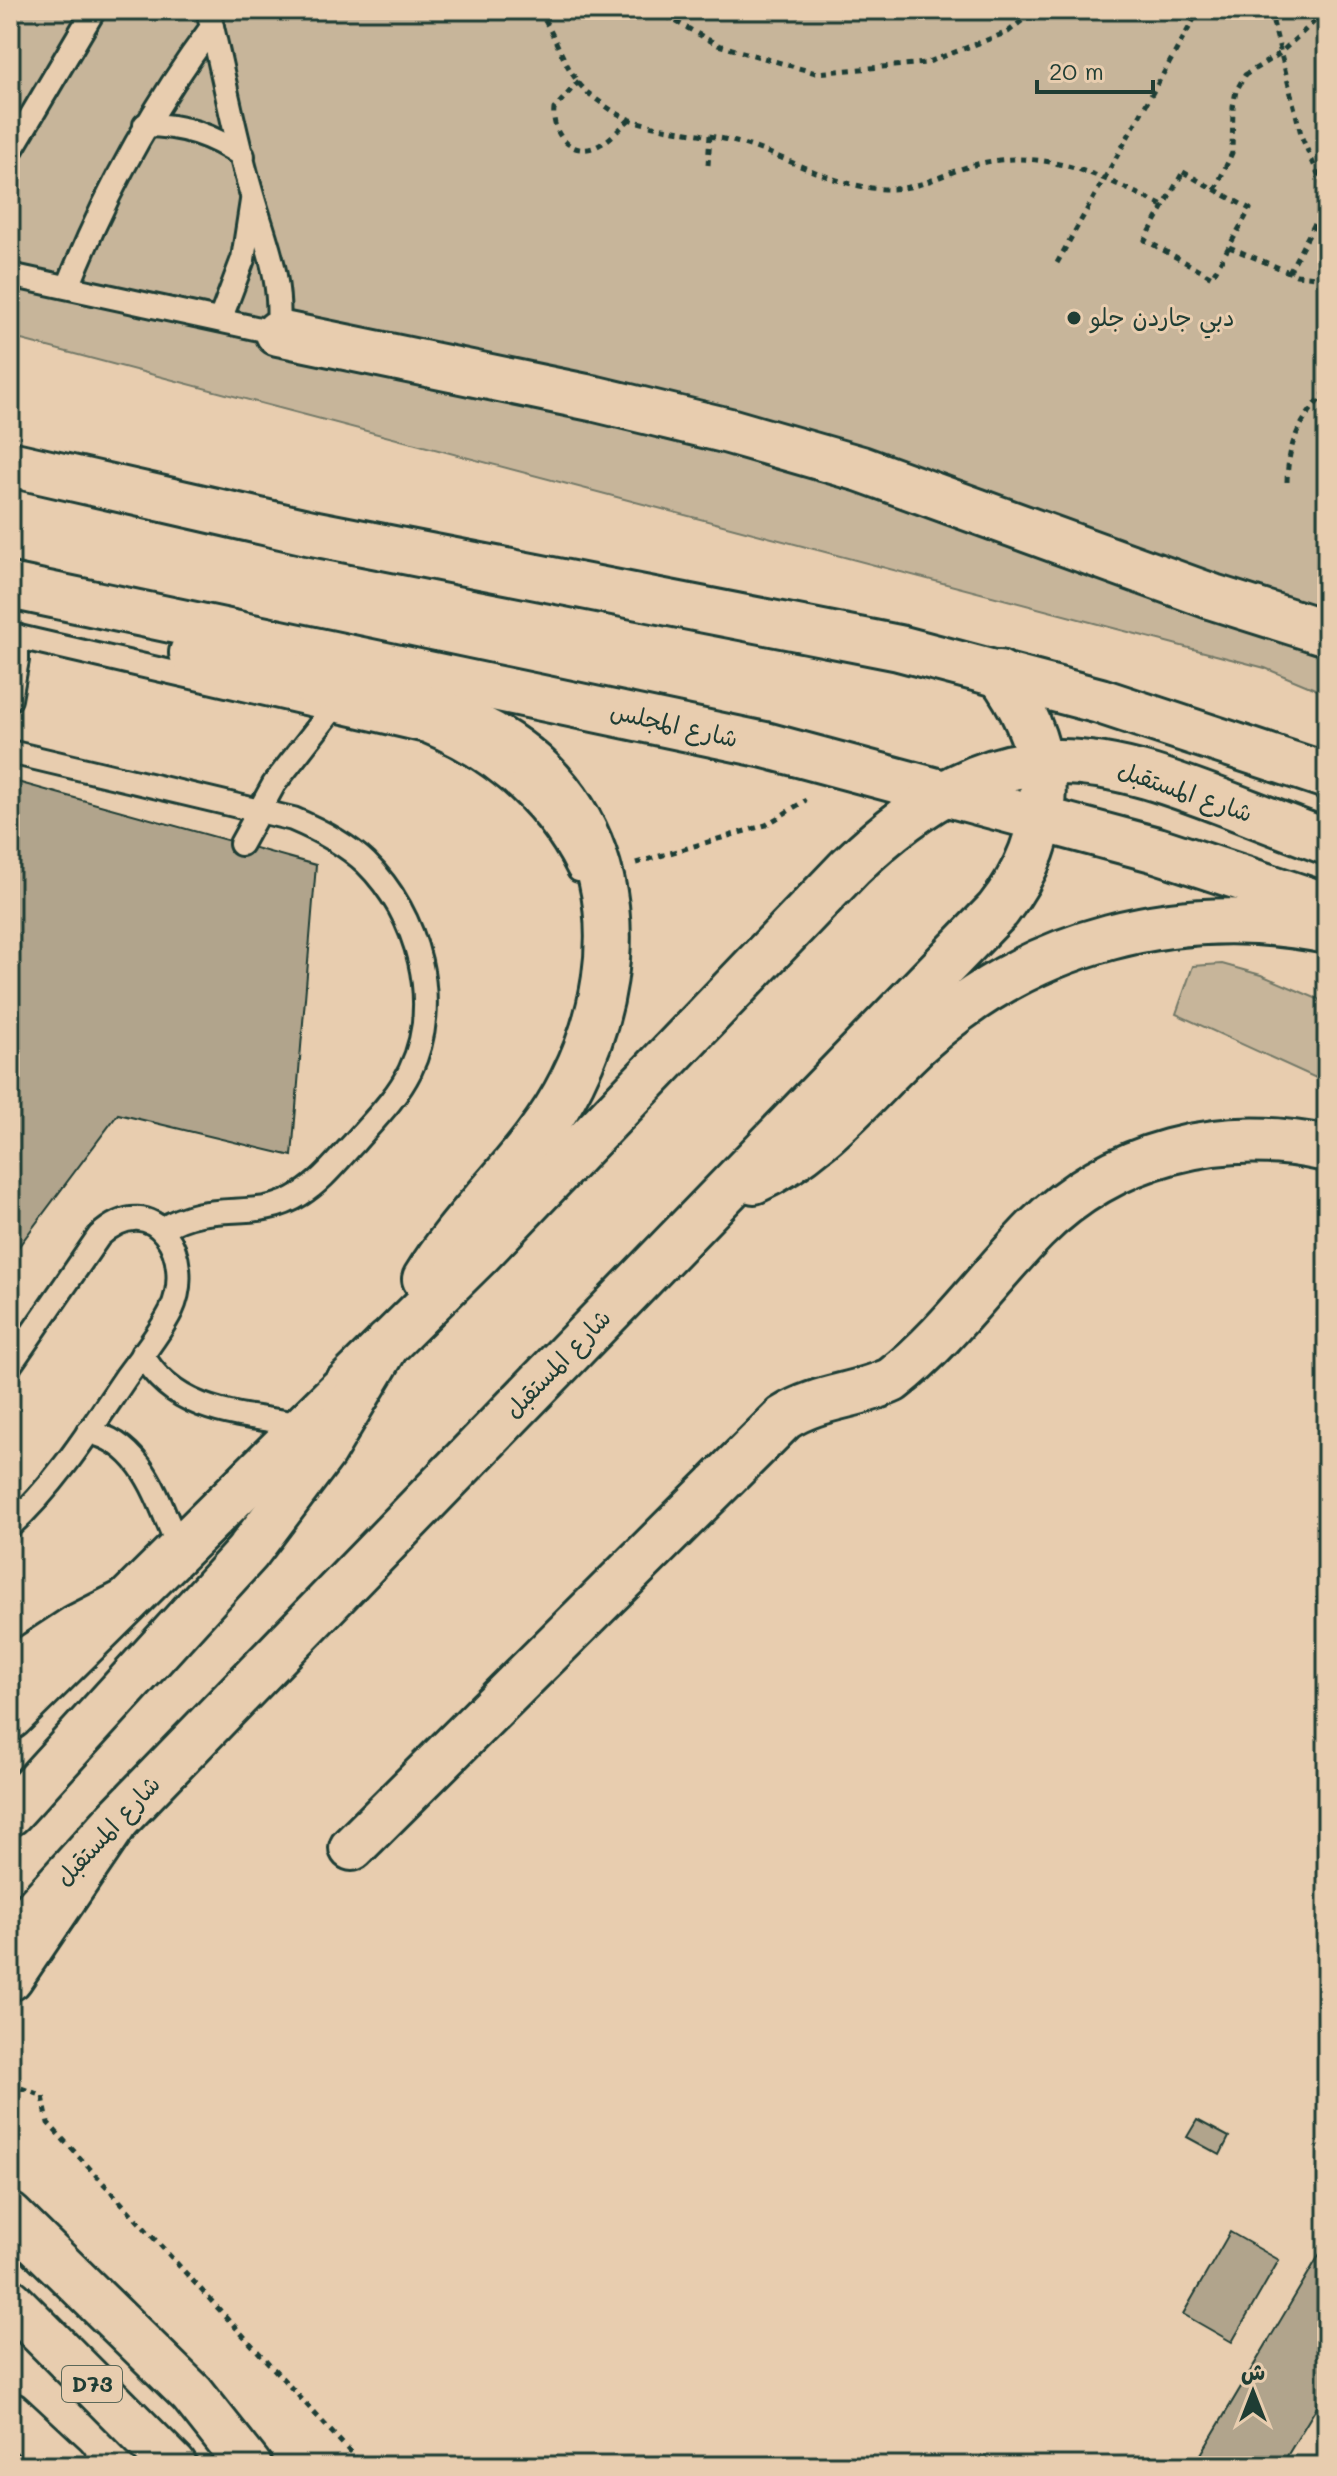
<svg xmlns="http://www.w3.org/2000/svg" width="1337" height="2476" font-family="Mali,'Playpen Sans Arabic',sans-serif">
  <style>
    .green { fill: #c7b59a; stroke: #737967; stroke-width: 2 }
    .building { fill: #b1a48c; stroke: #1f3d34; stroke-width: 2 }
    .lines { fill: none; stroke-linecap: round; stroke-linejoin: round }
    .service-casing { stroke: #1f3d34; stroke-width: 28 }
    .minor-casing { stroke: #1f3d34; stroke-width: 50 }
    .secondary-casing { stroke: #1f3d34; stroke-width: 50 }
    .primary-casing { stroke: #1f3d34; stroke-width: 50 }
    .path { stroke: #1f3d34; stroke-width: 5; stroke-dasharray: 6 6; stroke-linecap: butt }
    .service { stroke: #e8cdaf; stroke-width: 22 }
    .minor { stroke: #e8cdaf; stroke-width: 44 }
    .secondary { stroke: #e8cdaf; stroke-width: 44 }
    .primary { stroke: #e8cdaf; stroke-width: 44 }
    .poi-dot { fill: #1f3d34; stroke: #e8cdaf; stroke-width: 3 }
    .labels { text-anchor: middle; stroke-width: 6; stroke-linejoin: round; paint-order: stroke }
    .shield { fill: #e8cdaf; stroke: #5b6859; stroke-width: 2 }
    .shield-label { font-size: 22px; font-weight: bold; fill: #1f3d34 }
    .poi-label { font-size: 24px; fill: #1f3d34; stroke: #e8cdaf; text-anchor: start }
    .street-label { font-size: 24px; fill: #1f3d34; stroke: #e8cdaf }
  </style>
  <rect width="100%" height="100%" fill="#e8cdaf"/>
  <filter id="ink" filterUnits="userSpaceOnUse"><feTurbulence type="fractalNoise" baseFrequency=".0125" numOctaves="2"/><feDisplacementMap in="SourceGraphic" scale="16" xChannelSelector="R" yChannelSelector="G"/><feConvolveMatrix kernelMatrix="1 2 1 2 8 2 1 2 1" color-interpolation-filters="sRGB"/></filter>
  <g filter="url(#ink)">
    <g class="green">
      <polygon points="10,10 1327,10 1327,694 1265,668 10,337"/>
      <polygon points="1222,964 1261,975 1327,1003 1327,1083 1176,1014 1193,966"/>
    </g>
    <g class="building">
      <polygon points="10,780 316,865 292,1156 118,1114 10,1258"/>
      <polygon points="1197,2120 1229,2137 1220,2155 1187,2137"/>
      <polygon points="1230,2232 1279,2260 1232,2342 1183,2314"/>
      <polygon points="1327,2242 1327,2390 1281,2466 1194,2466"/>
    </g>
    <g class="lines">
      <defs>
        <g id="service">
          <path d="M145 125C183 125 211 135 243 156"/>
          <polyline points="10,152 94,10"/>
          <path d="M10 275 278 333C282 277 267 247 252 195 234 135 223 71 208 10"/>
          <path d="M68 287C105 193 152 108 212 27"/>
          <polyline points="220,320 243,259 252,201"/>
          <path d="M10 635 426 731C494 759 546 804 579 870"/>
          <polyline points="10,699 17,660 17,636"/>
          <path d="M10 752 293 819C319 830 345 843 366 863 418 914 443 1003 410 1071 396 1099 374 1120 354 1143 337 1161 322 1181 301 1194 255 1224 214 1197 162 1229"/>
          <polyline points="241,844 274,784 331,711"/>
          <path d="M142 1354C175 1415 244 1415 306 1425"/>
          <path d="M10 1365 99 1236C155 1185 196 1258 171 1311 159 1335 141 1356 126 1377 90 1430 57 1483 10 1526"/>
          <path d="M88 1432C145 1443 158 1503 180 1550"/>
        </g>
        <g id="minor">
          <polyline points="278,333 596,399 729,431 861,469 1213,597 1327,633"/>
          <path d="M352 1848 784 1418C818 1396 856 1397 892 1380 946 1338 987 1279 1035 1230 1112 1153 1221 1125 1327 1149"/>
        </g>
        <g id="secondary">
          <polyline points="10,464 312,533 899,648 1100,701 1327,776"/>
          <polyline points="10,586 765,745 1157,850 1327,906"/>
          <path d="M192 653C247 666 302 679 357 692 396 701 436 708 473 725 617 792 638 950 572 1081 535 1156 468 1208 425 1279"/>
          <path d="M754 1181C823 1150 866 1090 920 1041 1032 939 1180 902 1327 931"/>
          <path d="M10 1717 481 1252 851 866C1028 695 1128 770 1327 842"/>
          <path d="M10 1938 117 1820 998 910C1058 832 1057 752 999 673"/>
        </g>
        <g id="primary">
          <polyline points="10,1671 77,1627 126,1602"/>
          <polyline points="10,1813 247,1553 323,1452 388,1343"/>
          <polyline points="10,1978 117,1820"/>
          <polyline points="10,2216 192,2394 249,2466"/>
          <polyline points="10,2301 174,2466"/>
          <polyline points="10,2415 65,2466"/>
        </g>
      </defs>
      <use href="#service" class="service-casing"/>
      <use href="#minor" class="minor-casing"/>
      <use href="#secondary" class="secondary-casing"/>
      <use href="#primary" class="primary-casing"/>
      <g class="path">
        <path d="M538 10C557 36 564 71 588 93 601 103 614 113 629 119 663 131 701 132 736 142 789 156 836 190 892 189 921 188 941 175 967 167 1040 144 1099 175 1163 206"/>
        <polyline points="655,10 718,45 816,73 926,63 1008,32 1035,10"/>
        <polyline points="1270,10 1302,138 1327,194"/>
        <path d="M579 81 554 109C551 135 574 161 601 144 612 138 621 127 630 119"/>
        <polyline points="708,165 710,135"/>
        <polygon points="1183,172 1250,209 1212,277 1145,240"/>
        <polyline points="1215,190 1232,153 1233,106 1236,91 1245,75 1279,54 1327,10"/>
        <polyline points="1229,247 1296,275 1327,278"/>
        <polyline points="1057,263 1199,10"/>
        <polyline points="1289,272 1327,201"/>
        <polyline points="1319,278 1327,310"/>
        <path d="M1287 482C1288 442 1300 420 1327 391"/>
        <polyline points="636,863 766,825 806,800"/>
        <polyline points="10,2084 43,2096 48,2123 363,2466"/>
      </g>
      <use href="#service" class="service"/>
      <use href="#minor" class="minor"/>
      <use href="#secondary" class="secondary"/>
      <use href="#primary" class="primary"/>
    </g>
  </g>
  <circle class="poi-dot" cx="1074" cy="318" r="8"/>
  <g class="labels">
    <rect class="shield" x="62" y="2366" width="60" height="36" rx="6"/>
    <g class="shield-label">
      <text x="92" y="2392">D73</text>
    </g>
    <g class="poi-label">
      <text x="1090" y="326">دبي جاردن جلو</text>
    </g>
    <g class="street-label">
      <text transform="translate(674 725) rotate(13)" y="8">شارع المجلس</text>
      <text transform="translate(1185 792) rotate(19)" y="8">شارع المستقبل</text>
      <text transform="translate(558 1364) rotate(-46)" y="8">شارع المستقبل</text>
      <text transform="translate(108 1831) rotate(-47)" y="8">شارع المستقبل</text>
    </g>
  </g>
  <rect width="1337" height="2476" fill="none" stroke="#e8cdaf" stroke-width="40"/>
  <rect x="20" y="20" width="1297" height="2436" fill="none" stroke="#1f3d34" stroke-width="3" filter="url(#ink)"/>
  <g transform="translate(1253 2392)" stroke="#e8cdaf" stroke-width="6" paint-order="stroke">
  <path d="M0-6L14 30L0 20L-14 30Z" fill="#1f3d34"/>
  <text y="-12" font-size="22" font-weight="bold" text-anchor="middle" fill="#1f3d34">ش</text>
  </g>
  <path d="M1037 80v12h116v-12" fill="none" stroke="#1f3d34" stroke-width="4"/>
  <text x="1049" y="80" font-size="24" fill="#1f3d34" stroke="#e8cdaf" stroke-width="6" paint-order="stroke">20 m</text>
</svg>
